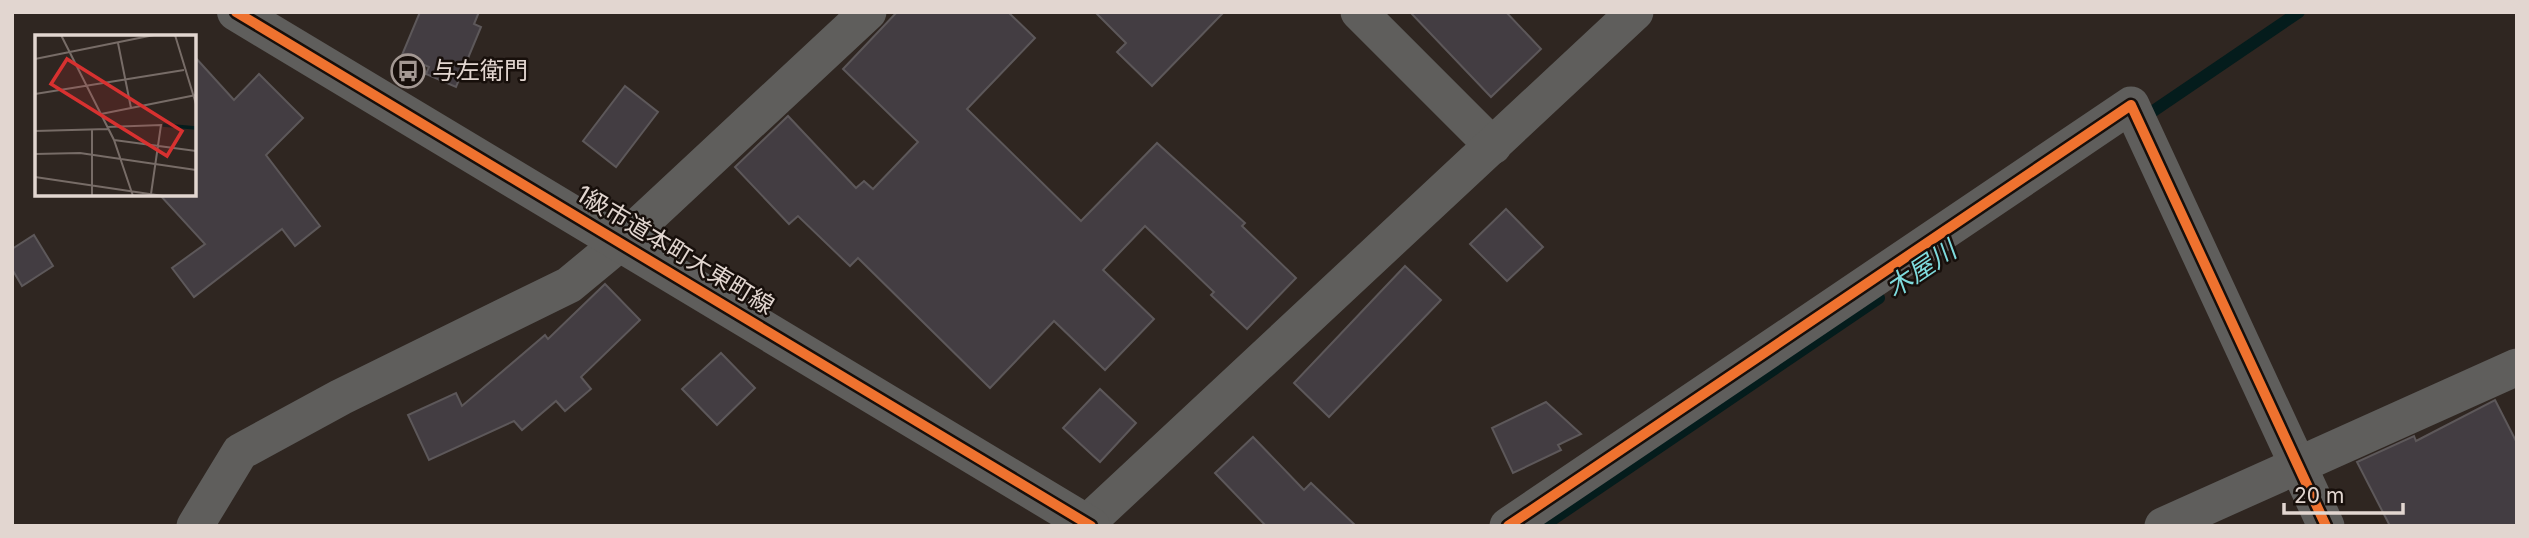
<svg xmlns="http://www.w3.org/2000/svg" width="2529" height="538" font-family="Inter,'Noto Sans JP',sans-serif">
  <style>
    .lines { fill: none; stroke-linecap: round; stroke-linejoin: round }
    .stream { stroke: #041c1c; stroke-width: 12 }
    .building { fill: #433d42; stroke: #5d585a; stroke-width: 2 }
    .minor { stroke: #5f5e5c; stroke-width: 37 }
    .tertiary { stroke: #5f5e5c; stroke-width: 38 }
    .cycleway-casing { stroke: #170f0b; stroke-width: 15 }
    .cycleway { stroke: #ef722f; stroke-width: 10 }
    .labels { text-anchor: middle; stroke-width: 5; stroke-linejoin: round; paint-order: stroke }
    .poi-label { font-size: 24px; fill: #e2d6d0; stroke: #170f0b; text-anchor: start }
    .street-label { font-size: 24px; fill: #e2d6d0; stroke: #170f0b }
    .water-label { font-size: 26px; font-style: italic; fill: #7edbdd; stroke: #170f0b }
    .inset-river { fill: none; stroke: #041c1c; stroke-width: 3.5 }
    .inset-road { fill: none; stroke: #776c67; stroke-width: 2 }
    .view { fill: #d73130; fill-opacity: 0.15; stroke: #d73130; stroke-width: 3.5 }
    .inset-edge { fill: none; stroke: #e2d6d0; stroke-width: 3.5 }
  </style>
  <rect width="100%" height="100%" fill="#2f2621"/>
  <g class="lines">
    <g class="stream">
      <polyline points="2143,118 2299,12"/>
      <polyline points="1543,526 1879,298"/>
    </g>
  </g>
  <g class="building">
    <polygon points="420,12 479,12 474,24 481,27 456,87 426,74 429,67 402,55"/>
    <polygon points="897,12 1008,12 1035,38 967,109 1081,221 1157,143 1245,223 1242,226 1296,278 1247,329 1211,295 1214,292 1145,226 1103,270 1154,319 1105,370 1054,321 990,388 858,258 850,266 798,216 789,224 735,167 788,116 856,188 864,181 873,189 918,142 843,69"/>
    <polygon points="1095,12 1224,12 1152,86 1117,52 1126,43"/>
    <polygon points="1410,12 1506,12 1541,49 1491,97"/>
    <polygon points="194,56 234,100 259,74 303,118 266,155 320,226 295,246 282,229 194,297 172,268 205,244 159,194 194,194"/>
    <polygon points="625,86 658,112 616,167 583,141"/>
    <polygon points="1506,209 1543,247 1507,281 1470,244"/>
    <polygon points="34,235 53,266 22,286 12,269 12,249"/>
    <polygon points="1405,266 1441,300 1329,417 1294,383"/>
    <polygon points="605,284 640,320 581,377 591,389 565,411 556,401 522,430 514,421 429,460 408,415 456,393 462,406 545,335 548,339"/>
    <polygon points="721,353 755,388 717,425 682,389"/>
    <polygon points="1100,389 1136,423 1100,462 1063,428"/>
    <polygon points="2495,400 2517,443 2517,526 2390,526 2357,462 2414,436 2416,441"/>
    <polygon points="1546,402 1581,434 1558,445 1561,450 1513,473 1492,428"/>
    <polygon points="1253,437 1304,490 1311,483 1356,526 1266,526 1215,473"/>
  </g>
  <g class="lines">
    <g class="minor">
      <polyline points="1359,12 1493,146"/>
      <polyline points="1087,523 1635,12"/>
      <polyline points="195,526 240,452 341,397 569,285 621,242 868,12"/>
      <polyline points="1508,526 2131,105 2326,526"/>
      <polyline points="2163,526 2517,367"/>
    </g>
    <polyline class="tertiary" points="236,12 1091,526"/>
    <defs>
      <g id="cycleway">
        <polyline points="236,12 1091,526"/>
        <polyline points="1508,526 2131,105 2326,526"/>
      </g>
    </defs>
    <use href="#cycleway" class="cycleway-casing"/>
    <use href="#cycleway" class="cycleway"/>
  </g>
  <defs>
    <symbol id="bus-ring" viewBox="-11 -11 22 22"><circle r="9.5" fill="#170f0b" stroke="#a39893" stroke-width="1.5"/><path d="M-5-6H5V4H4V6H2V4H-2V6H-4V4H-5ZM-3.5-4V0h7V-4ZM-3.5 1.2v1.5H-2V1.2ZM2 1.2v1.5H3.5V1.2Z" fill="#a39893"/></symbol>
  </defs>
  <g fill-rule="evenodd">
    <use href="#bus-ring" x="389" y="52" width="38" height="38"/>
  </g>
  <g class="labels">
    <g class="poi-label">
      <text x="432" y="79">与左衛門</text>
    </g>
    <g class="street-label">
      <text transform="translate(675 250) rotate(31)" y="8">1級市道本町大東町線</text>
    </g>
    <g class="water-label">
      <text transform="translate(1921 269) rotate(-34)" y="9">木屋川</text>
    </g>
  </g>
  <g transform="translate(35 35)">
    <rect width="161" height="161" fill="#2f2621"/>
    <path class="inset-river" d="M128 90 161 93"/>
    <path class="inset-road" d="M26 0 79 105 98 161M140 0 161 69M83 8 96 73M0 24 119 0M0 59 149 35M66 79 161 60M72 92 126 90 116 159M57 94V161M0 96 73 94M79 105 161 116M0 119 45 118 161 135M0 142 128 161"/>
    <path class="view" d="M32 24 147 96 132 121 16 49Z"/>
    <rect width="161" height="161" class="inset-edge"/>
  </g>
  <rect width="2529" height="538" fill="none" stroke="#e2d6d0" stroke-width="28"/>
  <path d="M2284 503v10h119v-10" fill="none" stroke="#e2d6d0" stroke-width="3.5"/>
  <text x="2294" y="503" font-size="21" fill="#e2d6d0" stroke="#170f0b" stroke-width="5" paint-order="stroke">20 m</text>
</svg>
